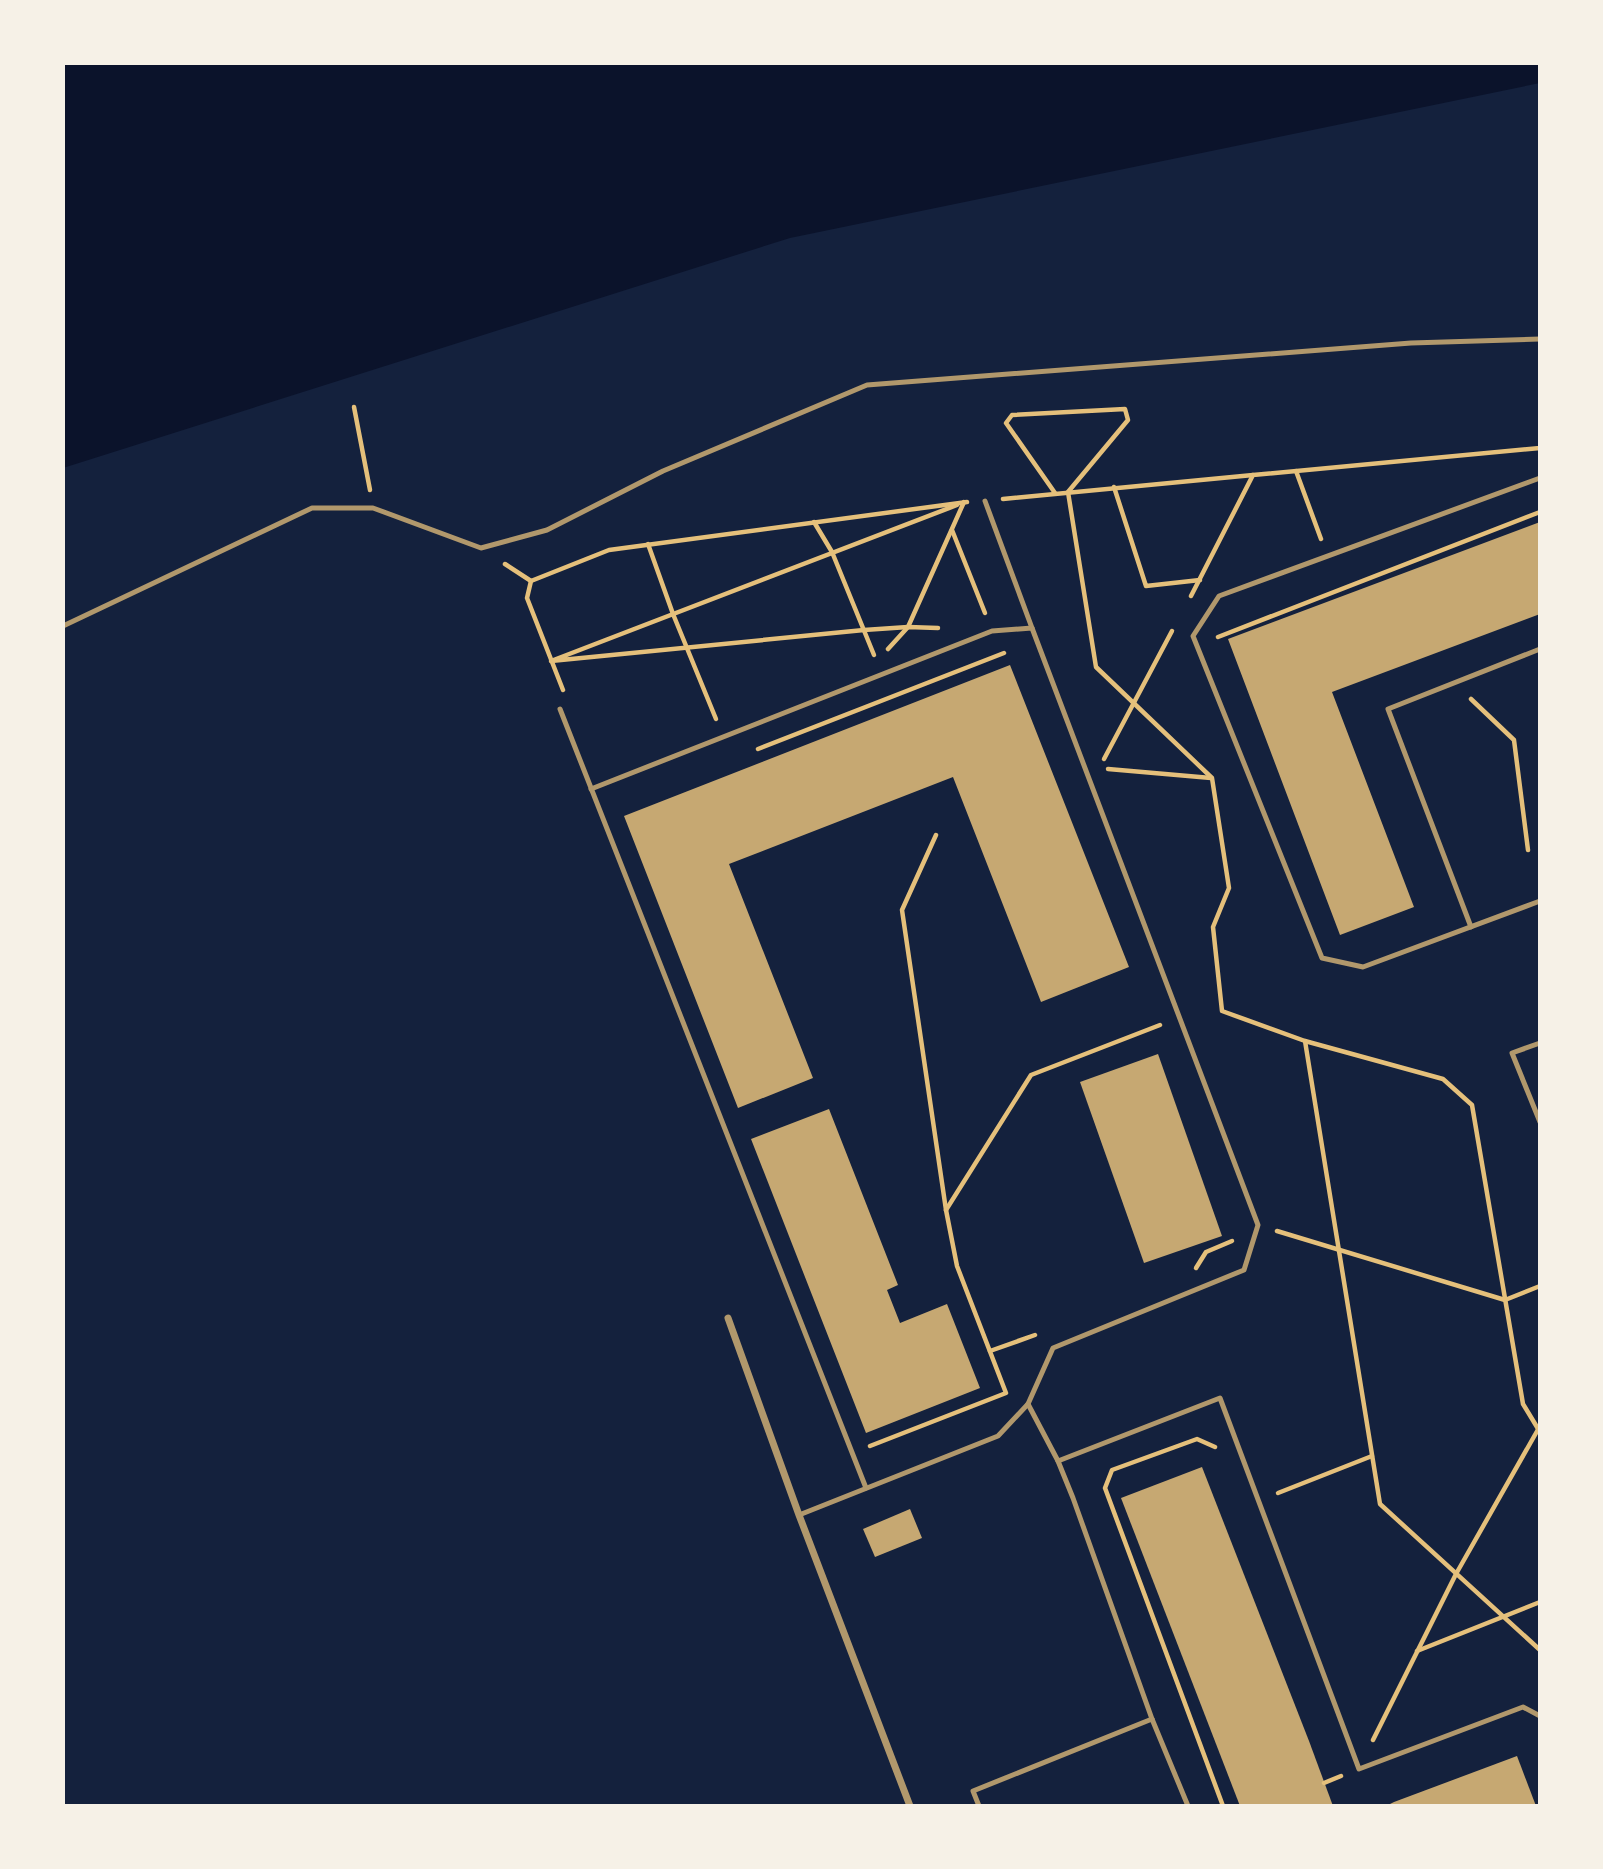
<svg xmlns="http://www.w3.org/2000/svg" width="1603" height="1869" font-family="'Exo 2',sans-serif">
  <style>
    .water { fill: #0b132b }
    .building { fill: #c6a872 }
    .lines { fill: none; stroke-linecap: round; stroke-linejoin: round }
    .path { stroke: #e5c07b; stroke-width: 4.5 }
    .service { stroke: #b1986c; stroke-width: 5 }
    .minor { stroke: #b1986c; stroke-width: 7 }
  </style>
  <rect width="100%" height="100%" fill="#14213d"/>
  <polygon class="water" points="63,63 1540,63 1540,83 790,238 63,468"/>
  <g class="building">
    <polygon points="1540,522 1540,614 1332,692 1414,907 1340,935 1228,639"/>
    <polygon points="1010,665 1129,967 1041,1002 953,777 729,864 813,1078 738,1108 624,816"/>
    <polygon points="1158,1054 1222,1236 1144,1263 1080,1082"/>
    <polygon points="829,1109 898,1285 887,1290 900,1323 947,1304 980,1388 866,1433 751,1139"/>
    <polygon points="1202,1467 1309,1741 1333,1806 1240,1806 1121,1498"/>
    <polygon points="910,1509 922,1538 875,1557 863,1529"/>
    <polygon points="1517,1756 1536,1806 1386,1806 1394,1802"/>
  </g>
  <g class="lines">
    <g class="path">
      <polyline points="354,407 370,490"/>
      <polyline points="1296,471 1321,539"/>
      <polyline points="1114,487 1146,586 1200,580"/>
      <polyline points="1055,493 1006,423 1012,415 1125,409 1128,420 1068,492 1096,667 1212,778 1229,888 1213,927 1222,1011 1305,1041"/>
      <polyline points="1003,499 1253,475"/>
      <polyline points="814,522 832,552 874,655"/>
      <polyline points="952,530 985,613"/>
      <polyline points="648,544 673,614 716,719"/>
      <polyline points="505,564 531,581"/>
      <polyline points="1191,596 1253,475 1540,448"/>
      <polyline points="938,628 908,627 864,630 551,661 957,505"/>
      <polyline points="1218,637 1540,512"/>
      <polyline points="888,649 908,627 964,502"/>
      <polyline points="563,690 527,598 531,581 609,550 967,502"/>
      <polyline points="1471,699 1514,740 1528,850"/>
      <polyline points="758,749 1004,653"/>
      <polyline points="1104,759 1172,631"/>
      <polyline points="1108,769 1211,778"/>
      <polyline points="946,1210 1031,1075 1160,1025"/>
      <polyline points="1277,1231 1505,1300 1540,1286"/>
      <polyline points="1196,1268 1206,1252 1232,1241"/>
      <polyline points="990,1351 1035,1335"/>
      <polyline points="1540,1432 1523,1404 1472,1105 1443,1079 1305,1041 1380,1504 1540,1650"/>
      <polyline points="870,1446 1006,1393 957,1266 946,1210 902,910 936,835"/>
      <polyline points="1215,1447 1197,1439 1112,1470 1105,1488 1223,1806"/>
      <polyline points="1278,1493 1372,1456"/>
      <polyline points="1417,1651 1540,1602"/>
      <polyline points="1373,1740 1456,1574 1540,1426"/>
      <polyline points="1324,1783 1341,1776"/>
    </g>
    <g class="service">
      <polyline points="1540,478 1219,596 1193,636 1322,958 1363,967 1540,901"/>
      <polyline points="985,501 1032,628"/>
      <polyline points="63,626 312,508 373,508 481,548 547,530 663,471 867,385 1411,343 1540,339"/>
      <polyline points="560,709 866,1488"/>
      <polyline points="591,789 992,631 1032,628 1258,1225 1244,1270 1053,1348 1028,1404 998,1436 799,1515"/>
      <polyline points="1471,927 1388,709 1540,649"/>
      <polyline points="1540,1043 1512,1053 1540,1122"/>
      <polyline points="1028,1404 1058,1461 1073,1498 1152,1719 1188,1806"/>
      <polyline points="1058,1461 1220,1398 1359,1769 1523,1707 1540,1716"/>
      <polyline points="979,1806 973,1791 1152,1719"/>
    </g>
    <polyline class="minor" points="728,1318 799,1515 910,1806"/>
  </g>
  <rect width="1603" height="1869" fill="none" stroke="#f6f1e7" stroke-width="130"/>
</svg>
